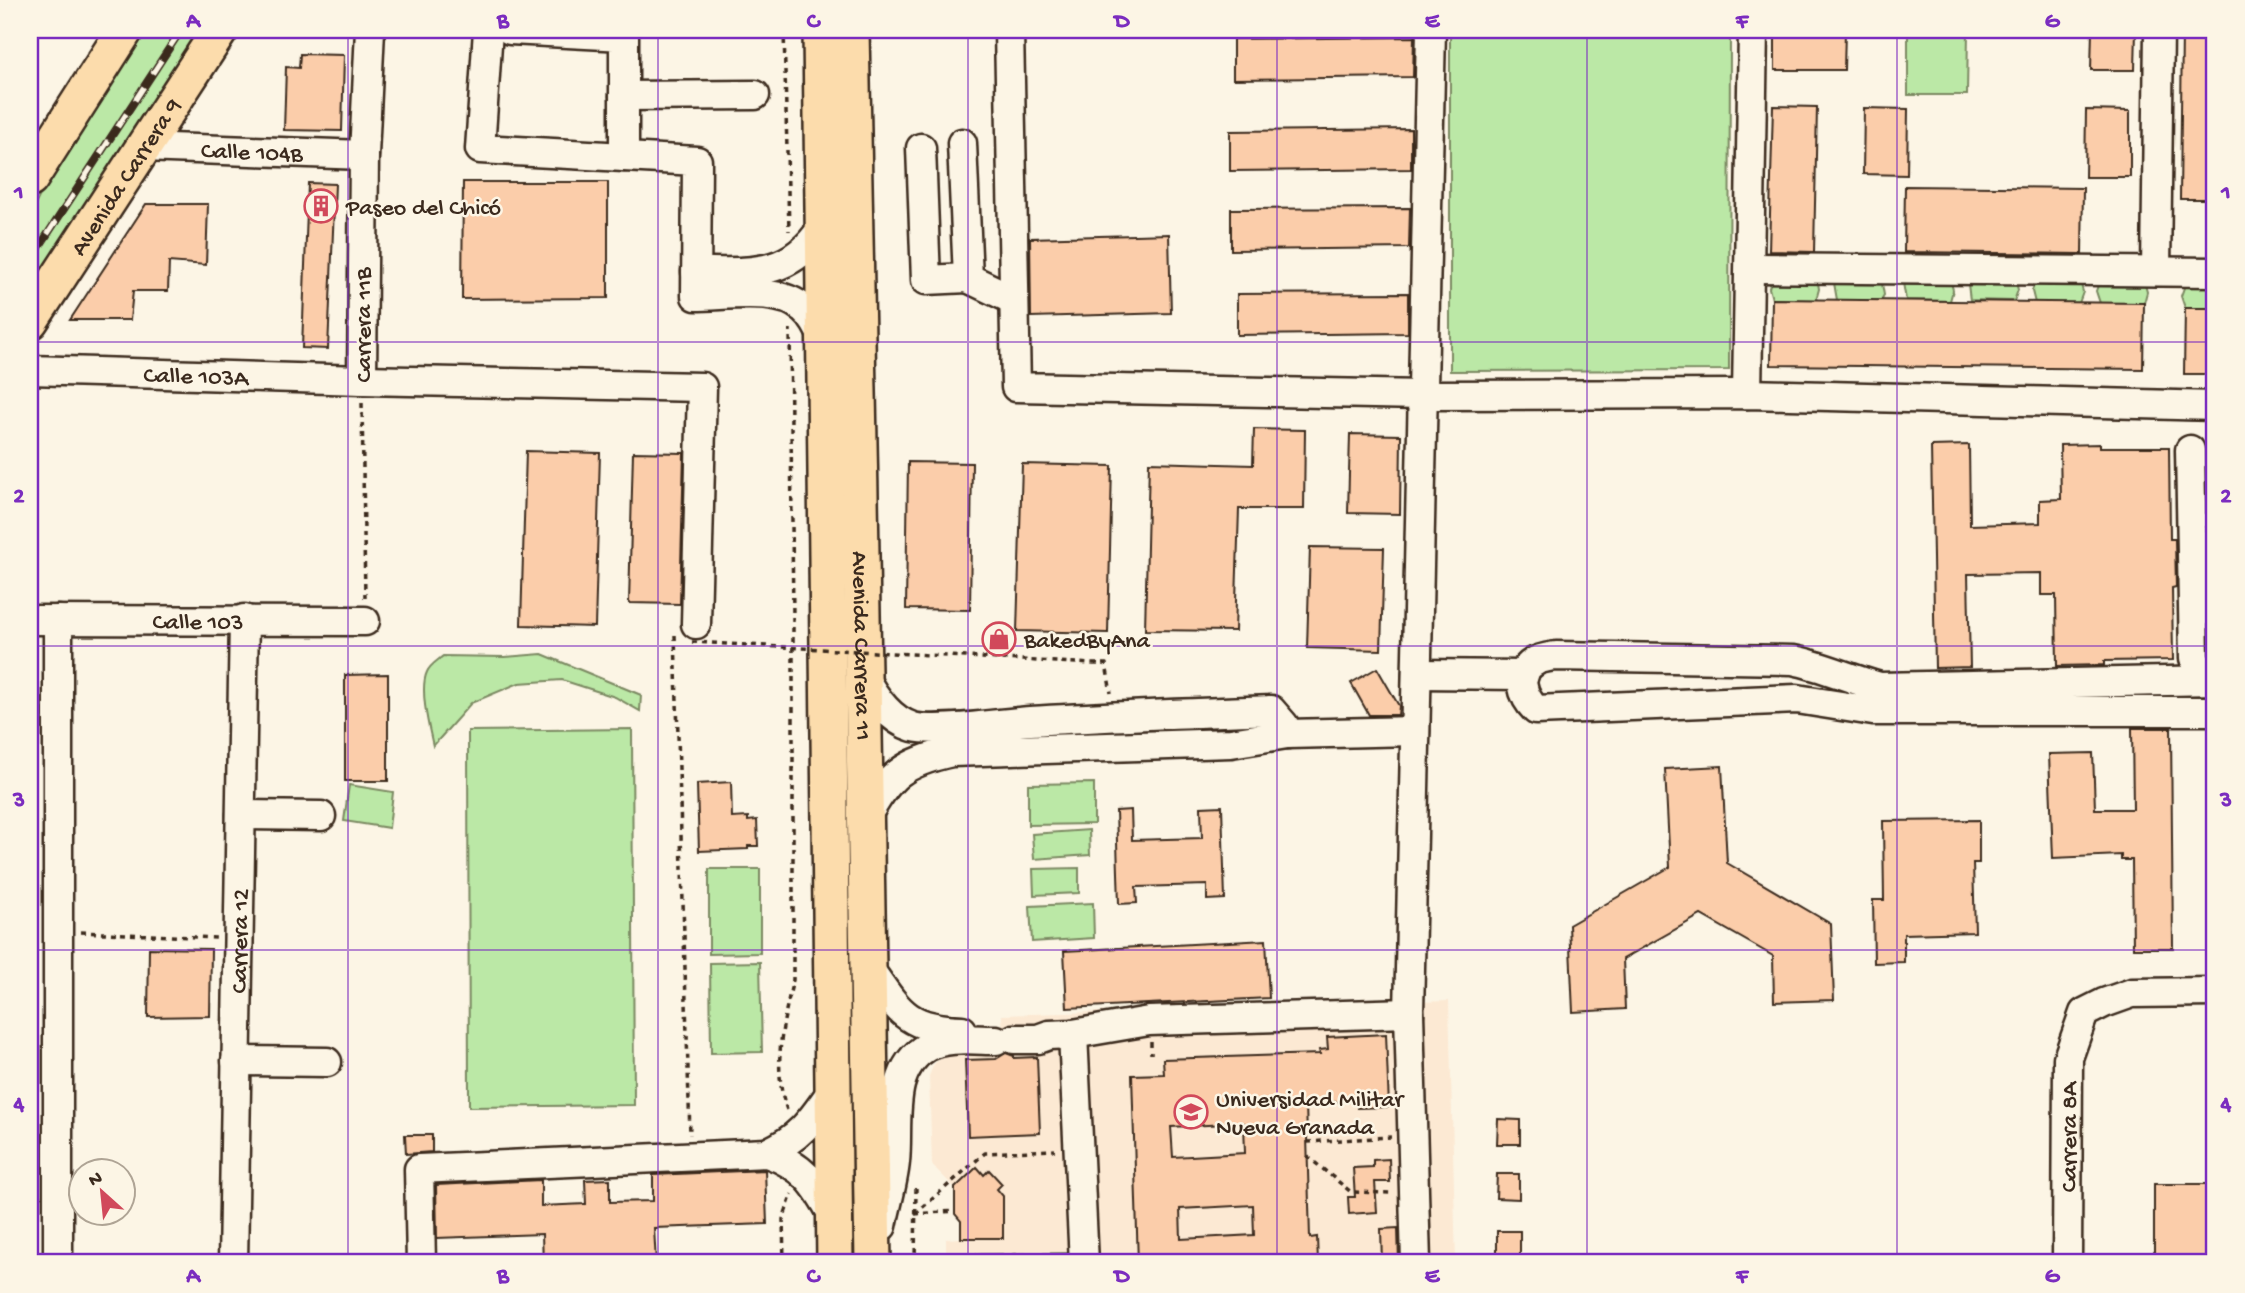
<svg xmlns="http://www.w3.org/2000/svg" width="2245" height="1293" font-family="'Gochi Hand',sans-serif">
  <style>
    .built { fill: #fce9d3 }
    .green { fill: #bbe8a6; stroke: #7b8962; stroke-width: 2 }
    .building { fill: #fbcdaa; stroke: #3b2a1e; stroke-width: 2; fill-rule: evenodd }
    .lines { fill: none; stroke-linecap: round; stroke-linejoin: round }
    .minor-casing { stroke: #3b2a1e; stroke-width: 33 }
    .major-casing { stroke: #3b2a1e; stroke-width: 40 }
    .path { stroke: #3b2a1e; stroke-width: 3.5; stroke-dasharray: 5 5; stroke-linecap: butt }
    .minor { stroke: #fcf5e5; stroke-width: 28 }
    .major { stroke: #fcdcac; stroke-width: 35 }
    .rail-casing { stroke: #3b2a1e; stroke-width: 8 }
    .rail { stroke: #fcf5e5; stroke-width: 5; stroke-dasharray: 16; stroke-linecap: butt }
    .path-bridge { stroke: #3b2a1e; stroke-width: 3.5; stroke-dasharray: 5 5; stroke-linecap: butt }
    .grid { fill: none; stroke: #7b2cbf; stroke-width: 2; stroke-opacity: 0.55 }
    .labels { text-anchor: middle; stroke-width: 5; stroke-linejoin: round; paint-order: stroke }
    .street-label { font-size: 24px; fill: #3b2a1e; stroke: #fcf5e5 }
    .poi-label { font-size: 24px; fill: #3b2a1e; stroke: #fcf5e5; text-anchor: start }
    .neatline { fill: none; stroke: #7b2cbf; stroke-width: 2.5 }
    .grid-label { font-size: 23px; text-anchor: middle; font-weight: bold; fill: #7b2cbf }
  </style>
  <rect width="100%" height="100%" fill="#fcf5e5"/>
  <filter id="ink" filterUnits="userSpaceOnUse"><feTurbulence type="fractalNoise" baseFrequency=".0143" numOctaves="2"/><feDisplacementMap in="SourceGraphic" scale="14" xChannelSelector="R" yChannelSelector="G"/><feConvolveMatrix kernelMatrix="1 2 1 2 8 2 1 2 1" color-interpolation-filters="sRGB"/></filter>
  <g filter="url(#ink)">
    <polygon class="built" points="1449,1001 1456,1263 937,1263 946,1255 946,1239 961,1238 961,1221 955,1214 955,1188 932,1165 929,1076 934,1064 944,1056 1004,1055 1002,1015"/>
    <g class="green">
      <polygon points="143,30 202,30 30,295 30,215 58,159"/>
      <polygon points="1450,30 1730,30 1729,370 1450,371"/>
      <polygon points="1908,30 1968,30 1967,95 1908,95"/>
      <polygon points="1772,277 1817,277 1819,289 1816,300 1772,299 1769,288"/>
      <polygon points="1881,278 1884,295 1881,300 1837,300 1834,283"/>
      <polygon points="1950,278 1953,290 1950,301 1906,300 1903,283"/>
      <polygon points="2015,278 2018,290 2014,301 1970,300 1968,284"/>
      <polygon points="2036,280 2080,281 2083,292 2079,303 2035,303 2032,291"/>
      <polygon points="2100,280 2144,281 2147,292 2144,303 2100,303 2096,291"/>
      <polygon points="2185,285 2215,286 2215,308 2185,308 2181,296"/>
      <path d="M542 654 641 695 640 711 615 697 562 680 519 683 471 703 433 746C429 728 419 689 427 672 430 665 437 661 443 656L505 657Z"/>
      <polygon points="632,729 634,1105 469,1107 468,731"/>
      <polygon points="1094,783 1094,824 1028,825 1028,784"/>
      <polygon points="349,785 393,792 389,828 344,821"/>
      <polygon points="1089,830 1090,855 1034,859 1032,834"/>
      <polygon points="1079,868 1079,893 1034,895 1033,869"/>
      <polygon points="709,869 760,869 760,953 709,954"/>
      <polygon points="1093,903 1094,938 1032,942 1030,906"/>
      <polygon points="760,962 762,1052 711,1053 710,963"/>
      <polygon points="1068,1253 1068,1263 1014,1263 1013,1254"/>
      <polygon points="1002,1254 1002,1263 948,1263 947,1255"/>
    </g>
    <g class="building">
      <polygon points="1775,30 1845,30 1844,70 1775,70"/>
      <polygon points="2092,30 2136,30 2135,70 2091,70"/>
      <polygon points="2182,30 2215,30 2215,199 2180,199"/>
      <polygon points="1414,37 1413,77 1233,79 1233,39"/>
      <polygon points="300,54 344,55 342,131 284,130 286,67 299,68"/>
      <polygon points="1773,106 1817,107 1814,252 1769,251"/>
      <polygon points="1864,108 1908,109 1907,175 1863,174"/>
      <polygon points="2086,110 2130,111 2130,177 2085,177"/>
      <polygon points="1411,129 1411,169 1230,171 1230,131"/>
      <polygon points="463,182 608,182 608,298 462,299"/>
      <polygon points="308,183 335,184 328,349 302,348"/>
      <polygon points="1905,186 2083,188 2082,254 1904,252"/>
      <polygon points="146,204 208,204 206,265 169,262 168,291 133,291 130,320 70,320"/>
      <polygon points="1410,208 1409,248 1231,250 1231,209"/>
      <polygon points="1169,234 1171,313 1031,317 1030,238"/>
      <polygon points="1408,293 1408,333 1237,335 1237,294"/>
      <polygon points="1772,299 2144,303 2143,369 1771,365"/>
      <polygon points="2185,308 2215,308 2215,374 2184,374"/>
      <polygon points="1254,429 1305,430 1304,509 1239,509 1235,631 1145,630 1149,462 1253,465"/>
      <polygon points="1350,434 1401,435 1400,514 1348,513"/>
      <polygon points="2100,444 2100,447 2169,447 2170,539 2175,539 2176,587 2172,588 2173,660 2104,661 2104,665 2057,666 2056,595 2041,595 2041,573 1968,574 1970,667 1935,668 1931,446 1969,445 1970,525 2040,523 2040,500 2061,499 2060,445"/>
      <polygon points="526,451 600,453 595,627 521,625"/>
      <polygon points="633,452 684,453 680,604 629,603"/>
      <polygon points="908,462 972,463 970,610 906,609"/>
      <polygon points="1022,464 1112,466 1108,633 1017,631"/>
      <polygon points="1310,547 1384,548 1381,650 1307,648"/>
      <polygon points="1377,668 1399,706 1398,715 1369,715 1351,683"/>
      <polygon points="388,674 388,781 345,781 345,675"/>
      <polygon points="2132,728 2171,728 2173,948 2133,948 2132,860 2121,860 2121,855 2053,858 2049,754 2093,753 2095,809 2133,809"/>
      <polygon points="1722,766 1727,863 1831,924 1834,1000 1774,1002 1773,956 1701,915 1623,959 1625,1009 1573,1012 1569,925 1670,867 1665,769"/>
      <polygon points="731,782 732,818 748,817 748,821 757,820 758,846 748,846 748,849 699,851 697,784"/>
      <polygon points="1222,806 1225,899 1207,900 1207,885 1136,887 1137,903 1119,904 1116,811 1131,810 1132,840 1202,838 1201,807"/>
      <polygon points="1979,820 1979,863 1973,863 1975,932 1904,934 1904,962 1874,963 1873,900 1884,900 1883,821"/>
      <polygon points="1266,940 1269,998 1067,1008 1064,951"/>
      <polygon points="149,948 211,949 210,1016 148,1017"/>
      <path d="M1386 1034 1389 1107 1357 1108V1101L1306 1103 1310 1238 1317 1237 1318 1263H1138L1132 1075 1164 1074 1163 1059 1320 1054 1319 1050 1328 1049 1327 1037ZM1244 1123 1245 1153 1173 1157 1171 1127ZM1253 1205 1254 1235 1181 1239 1180 1209Z"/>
      <polygon points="1006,1053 1014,1056 1014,1058 1037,1057 1040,1133 968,1136 965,1060 996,1059"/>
      <polygon points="1498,1119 1520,1120 1520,1144 1497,1144"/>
      <polygon points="405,1135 432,1135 432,1152 406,1154"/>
      <polygon points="1389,1159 1390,1182 1375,1182 1377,1212 1349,1214 1348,1197 1355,1197 1353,1168 1373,1167 1373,1160"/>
      <polygon points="977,1167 984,1175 989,1170 1002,1184 997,1189 1003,1196 1003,1238 961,1238 961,1221 955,1214 955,1188"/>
      <polygon points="765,1170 767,1224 654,1228 656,1263 543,1263 542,1234 437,1238 436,1185 541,1180 541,1206 586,1204 585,1180 610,1179 610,1202 653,1201 653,1175"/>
      <polygon points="1497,1174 1519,1174 1519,1199 1496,1198"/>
      <rect x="2154" y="1184" width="61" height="79"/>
      <polygon points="1398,1228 1399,1263 1382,1263 1381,1229"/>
      <rect x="1497" y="1231" width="23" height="32"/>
    </g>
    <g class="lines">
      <defs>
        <g id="minor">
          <path d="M488 30 480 149 697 161 696 296C728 296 779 286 804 309 814 317 820 330 825 342"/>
          <polyline points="510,30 624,36 624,157"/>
          <polyline points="1009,30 1016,387 1423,395 1747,394 2215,406"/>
          <polyline points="624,96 755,95"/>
          <polyline points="962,143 968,278 1014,300"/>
          <path id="s1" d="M142 147 364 155"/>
          <polyline points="921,148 926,280 968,278"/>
          <polyline points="1750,268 2215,272"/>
          <polyline points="2156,271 2159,30"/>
          <path d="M696 272C749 272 789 278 822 228"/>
          <path id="s2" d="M30 370 362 380 702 387 696 624"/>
          <polyline points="362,380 364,155 370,30"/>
          <polyline points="1747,394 1753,30"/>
          <polyline points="2190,450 2194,658 2205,680"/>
          <path id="s3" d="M30 620 365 621"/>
          <path d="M862 674C873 695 889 720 913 727 938 733 1002 723 1030 721 1110 716 1191 713 1271 710L1284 725 1287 734"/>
          <polyline points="1417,674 1524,675"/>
          <path d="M2215 680 1880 687C1850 679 1823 666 1793 660L1556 656C1549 657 1540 658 1534 662 1514 674 1523 697 1536 710L1797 699 1873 711H2215"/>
          <polyline points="241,815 321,816"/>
          <path d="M865 819C889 775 902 763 952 752L1231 743 1287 734 1415 731"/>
          <path d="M870 970C900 1013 907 1028 962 1030"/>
          <polyline points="1073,1034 1084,1263"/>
          <polyline points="1014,1039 1038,1039 1049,1035 1073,1034 1149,1021 1409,1013"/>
          <polyline points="236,1061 327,1062"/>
          <path d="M767 1153C801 1137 811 1121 832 1091"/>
          <path d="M882 1226C886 1205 893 1183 895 1162 899 1124 887 1070 927 1047 947 1036 974 1040 996 1040"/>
          <polyline points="58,1263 58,620"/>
          <path id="s4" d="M233 1263 244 619"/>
          <path d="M421 1263 419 1169 767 1153C804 1166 816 1184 834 1217"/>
          <polyline points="1416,1263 1409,1013 1431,30"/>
          <path id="s5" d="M2067 1263 2068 1058 2084 1013 2104 1003 2132 993 2215 992"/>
        </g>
        <g id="major">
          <polyline points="821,30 835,1263"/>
          <path id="s6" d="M851 30C858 441 869 852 873 1263"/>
          <polyline points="30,179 125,30"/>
          <path id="s7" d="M30 321 220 30"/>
        </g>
      </defs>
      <use href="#minor" class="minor-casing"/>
      <use href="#major" class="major-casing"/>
      <g class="path">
        <polyline points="784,30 789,231"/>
        <polyline points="362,403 365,598"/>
        <polyline points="675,635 690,1135"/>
        <polyline points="1093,664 1106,664 1111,693"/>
        <polyline points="81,932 217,938"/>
        <polyline points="1151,1042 1151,1054"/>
        <path d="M787 1110C772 1069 783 1021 793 980V619L790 329"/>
        <polyline points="1307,1142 1391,1137"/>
        <polyline points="1307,1156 1351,1192 1393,1193"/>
        <polyline points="915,1214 985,1153 1055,1150"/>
        <polyline points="915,1214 955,1211"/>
        <polyline points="784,1263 783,1219 792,1194"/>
        <polyline points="915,1263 916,1188"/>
      </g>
      <use href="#minor" class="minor"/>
      <use href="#major" class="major"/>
      <defs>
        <polyline id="rail" points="30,261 181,30"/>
      </defs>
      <use href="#rail" class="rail-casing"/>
      <use href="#rail" class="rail"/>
      <polyline class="path-bridge" points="692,642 1093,664"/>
    </g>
  </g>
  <path class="grid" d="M348 30V1263M658 30V1263M968 30V1263M1277 30V1263M1587 30V1263M1897 30V1263M30 342H2215M30 646H2215M30 950H2215"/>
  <defs>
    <symbol id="building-ring" viewBox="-11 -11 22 22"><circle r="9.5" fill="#fcf5e5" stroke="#d1495b" stroke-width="1.5"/><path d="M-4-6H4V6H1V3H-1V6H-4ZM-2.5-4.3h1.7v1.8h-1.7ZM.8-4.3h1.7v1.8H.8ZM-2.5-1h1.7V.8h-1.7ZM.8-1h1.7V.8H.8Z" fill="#d1495b"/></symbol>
    <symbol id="shop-ring" viewBox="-11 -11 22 22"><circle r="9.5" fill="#fcf5e5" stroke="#d1495b" stroke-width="1.5"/><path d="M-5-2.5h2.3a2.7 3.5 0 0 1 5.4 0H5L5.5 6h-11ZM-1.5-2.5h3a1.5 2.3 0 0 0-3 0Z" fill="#d1495b"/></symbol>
    <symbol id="university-ring" viewBox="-11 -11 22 22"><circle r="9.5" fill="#fcf5e5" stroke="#d1495b" stroke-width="1.5"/><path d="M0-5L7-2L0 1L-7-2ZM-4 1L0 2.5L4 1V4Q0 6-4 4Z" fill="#d1495b"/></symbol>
  </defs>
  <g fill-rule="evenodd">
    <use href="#building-ring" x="302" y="187" width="38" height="38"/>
    <use href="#shop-ring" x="980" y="620" width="38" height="38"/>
    <use href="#university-ring" x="1172" y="1093" width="38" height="38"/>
  </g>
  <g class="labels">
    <g class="street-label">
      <text dy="8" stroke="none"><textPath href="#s1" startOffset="110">Calle 104B</textPath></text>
      <text dy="8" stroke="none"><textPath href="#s7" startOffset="173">Avenida Carrera 9</textPath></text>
      <text transform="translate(362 325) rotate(-90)" y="8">Carrera 11B</text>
      <text dy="8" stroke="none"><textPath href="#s2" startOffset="166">Calle 103A</textPath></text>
      <text dy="8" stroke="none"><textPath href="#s3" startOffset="168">Calle 103</textPath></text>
      <text dy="8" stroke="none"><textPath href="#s6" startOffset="616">Avenida Carrera 11</textPath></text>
      <text dy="8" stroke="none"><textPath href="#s4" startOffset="322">Carrera 12</textPath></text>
      <text dy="8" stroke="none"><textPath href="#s5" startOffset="126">Carrera 8A</textPath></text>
    </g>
    <g class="poi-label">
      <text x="346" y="214">Paseo del Chicó</text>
      <text x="1024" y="647">BakedByAna</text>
      <text x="1216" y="1106">Universidad Militar<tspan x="1216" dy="28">Nueva Granada</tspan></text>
    </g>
  </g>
  <rect width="2245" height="1293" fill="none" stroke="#fcf5e5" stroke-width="77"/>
  <g transform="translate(102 1192) rotate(333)"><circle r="33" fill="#fcf5e5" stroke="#afa495" stroke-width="2"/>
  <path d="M0-5L12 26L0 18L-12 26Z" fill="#d1495b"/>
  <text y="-10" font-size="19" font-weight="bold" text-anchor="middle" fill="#3b2a1e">N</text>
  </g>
  <rect x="38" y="38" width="2168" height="1216" class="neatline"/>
  <g class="grid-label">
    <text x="193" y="27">A</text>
    <text x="503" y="27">B</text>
    <text x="813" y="27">C</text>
    <text x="1122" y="27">D</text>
    <text x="1432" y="27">E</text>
    <text x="1742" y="27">F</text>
    <text x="2052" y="27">G</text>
    <text x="19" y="198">1</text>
    <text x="2226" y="198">1</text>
    <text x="19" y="502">2</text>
    <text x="2226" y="502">2</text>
    <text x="19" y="806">3</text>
    <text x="2226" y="806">3</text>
    <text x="19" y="1110">4</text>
    <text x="2226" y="1110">4</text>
    <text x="193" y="1282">A</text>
    <text x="503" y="1282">B</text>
    <text x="813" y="1282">C</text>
    <text x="1122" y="1282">D</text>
    <text x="1432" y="1282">E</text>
    <text x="1742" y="1282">F</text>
    <text x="2052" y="1282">G</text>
  </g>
</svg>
